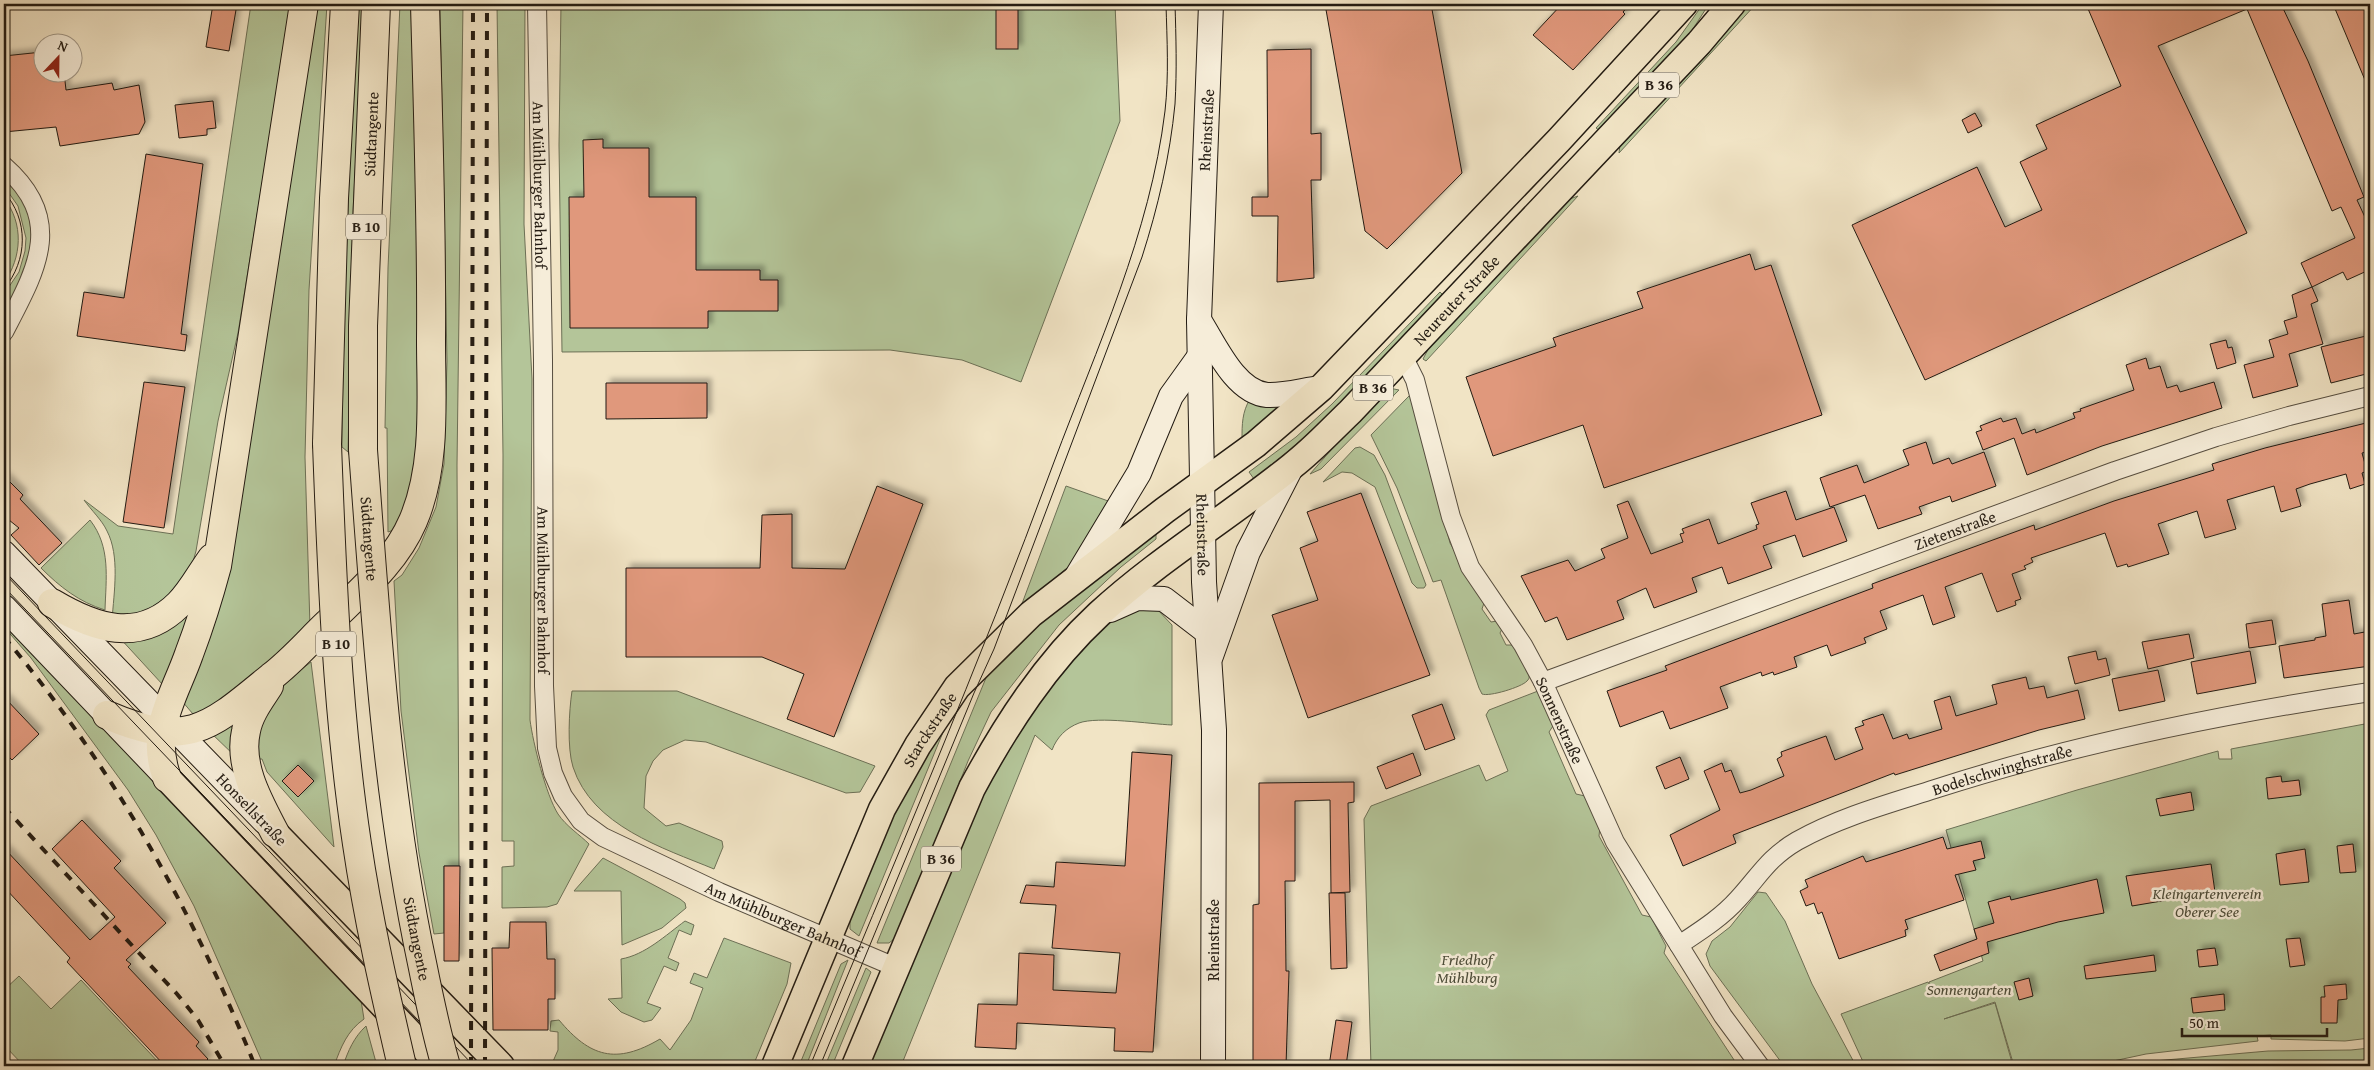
<svg xmlns="http://www.w3.org/2000/svg" width="2374" height="1070" font-family="'Gentium Book Plus',serif">
  <style>
    .green { fill: #b4c599; stroke: #6c7056 }
    .building { fill: #e0987b; stroke: #231b12; filter: url(#shadow) }
    .lines { fill: none; stroke-linecap: round; stroke-linejoin: round }
    .street-casing { stroke: #564d3f; stroke-width: 20 }
    .secondary-casing { stroke: #231b12; stroke-width: 26 }
    .primary-casing { stroke: #231b12; stroke-width: 29 }
    .highway-casing { stroke: #231b12; stroke-width: 30 }
    .street { stroke: #f6edd9; stroke-width: 18 }
    .secondary { stroke: #f6edd9; stroke-width: 24 }
    .primary { stroke: #f1e4c5; stroke-width: 26 }
    .highway { stroke: #f1e4c5; stroke-width: 28 }
    .tram { stroke: #231b12; stroke-width: 1 }
    .rail { stroke: #231b12; stroke-width: 4; stroke-dasharray: 9 9; stroke-linecap: butt }
    .highway-bridge-casing { stroke: #231b12; stroke-width: 30; stroke-linecap: butt }
    .highway-bridge { stroke: #f1e4c5; stroke-width: 28 }
    .labels { text-anchor: middle; stroke-width: 5; stroke-linejoin: round; paint-order: stroke }
    .shield { fill: #f6edd9; stroke: #625a4e; stroke-width: 1 }
    .shield-label { font-size: 15px; font-weight: bold; fill: #231b12 }
    .street-label { font-size: 16px; fill: #231b12; stroke: #f6edd9 }
    .park-label { font-size: 16px; font-style: italic; fill: #4e4e3a; stroke: #f6edd9 }
  </style>
  <defs>
    <filter id="shadow"><feDropShadow dx="4.5" dy="-4.5" stdDeviation="2.5" flood-color="#0004"/></filter>
  </defs>
  <rect width="100%" height="100%" fill="#f1e4c5"/>
  <filter id="stains"><feTurbulence type="fractalNoise" baseFrequency=".004" numOctaves="4"/><feColorMatrix values="0 0 0 0 .2 0 0 0 0 .09 0 0 0 0 .02 0 0 0 .5 -.17"/></filter>
  <radialGradient id="worn" r=".72"><stop offset=".6" stop-color="#630" stop-opacity="0"/><stop offset="1" stop-color="#630" stop-opacity=".3"/></radialGradient>
  <g class="green">
    <path d="M251 4H291L238 333 218 421 196 551 190 572 155 611 112 620C114 592 120 556 107 531 102 520 91 510 84 500L118 526 173 534Z"/>
    <polygon points="317,4 327,4 309,290 305,457 310,627 198,720 182,701"/>
    <path d="M357 4H364L353 211 348 452 342 447C343 299 350 151 357 4Z"/>
    <polygon points="400,4 418,4 420,379 414,476 399,528 388,532 387,428 385,428 388,268"/>
    <polygon points="440,4 463,4 457,465 459,866 444,866 444,933 434,934 419,853 401,711 394,581 402,575 419,548 436,507 444,464 447,361"/>
    <path d="M497 4H525L524 224 532 379 530 720C533 743 546 795 558 814 566 826 580 835 589 844L557 904 547 907 502 908V867L514 866V841H502L503 455Z"/>
    <polygon points="561,4 1115,4 1120,121 1021,382 962,360 890,350 562,352 559,145"/>
    <polygon points="1703,4 1709,4 1689,35 1600,131 1596,128 1676,42"/>
    <polygon points="1748,4 1756,4 1619,153 1620,144 1709,49"/>
    <path d="M4 180C52 221 27 267 4 313V294L19 272 25 251 26 238 18 206 4 186Z"/>
    <polygon points="1578,196 1426,361 1423,359 1432,342 1567,200"/>
    <path d="M4 198C24 224 22 257 4 283V255L7 240Z"/>
    <path d="M1440 292 1445 297C1383 360 1324 425 1254 479L1249 472 1296 437 1332 404Z"/>
    <polygon points="1389,388 1399,390 1321,469 1310,474 1382,392"/>
    <path d="M1409 396 1412 397 1450 543 1484 603 1482 609 1491 622 1497 621 1503 627 1500 633 1506 645H1514L1529 673C1529 677 1530 678 1527 681 1522 687 1489 697 1482 694L1479 688 1441 580 1433 582 1397 488 1371 435Z"/>
    <path d="M1250 399 1284 406 1242 439C1242 425 1242 412 1250 399Z"/>
    <polygon points="1360,447 1374,455 1385,475 1426,585 1424,588 1417,588 1412,583 1375,487 1352,473 1342,472 1323,482 1355,448"/>
    <polygon points="1066,486 1111,502 1074,562 1020,609"/>
    <path d="M90 520C111 547 106 578 105 610 79 602 60 587 41 568Z"/>
    <polygon points="1156,530 1156,539 1121,567 1059,625 991,712 968,761 899,935 889,943 877,943 988,673 1017,642"/>
    <path d="M1130 607 1156 608 1172 625V725C1150 724 1098 716 1079 723 1066 728 1057 737 1052 750L1035 735 901 1066H867L983 791 1024 720 1065 665 1103 627Z"/>
    <polygon points="193,608 163,685 118,636"/>
    <path d="M4 622 360 994 364 1019C347 1031 341 1047 334 1066H264L194 906 156 835 128 790 31 658 4 627Z"/>
    <polygon points="311,662 334,847 267,772 262,759 252,759 253,723 280,686"/>
    <path d="M572 691H677L875 766 860 792 846 793 706 742 685 740 663 750 653 761 646 776 644 808 666 826 679 823 722 841 723 847 714 869C663 848 592 826 573 767 567 748 569 711 572 691Z"/>
    <polygon points="1538,691 1553,726 1549,732 1576,794 1585,796 1600,826 1599,836 1642,915 1651,917 1666,946 1664,953 1738,1066 1371,1066 1364,819 1371,806 1479,765 1486,781 1508,771 1486,715 1489,710"/>
    <polygon points="234,716 237,758 209,731"/>
    <polygon points="2370,723 2370,1038 2345,1041 2271,1039 2271,1035 2257,1036 2258,1041 2146,1054 2090,1066 2014,1066 1995,1002 1944,1019 1995,1003 2013,1066 1865,1066 1841,1014 1928,982 1934,994 1929,982 1983,961 1946,830 2077,790 2218,751 2219,759 2232,759 2231,749"/>
    <polygon points="946,725 859,936 850,929 850,912 904,792"/>
    <polygon points="603,858 680,899 685,903 686,908 662,928 622,945 621,891 574,891"/>
    <polygon points="1758,892 1766,893 1785,921 1812,984 1856,1066 1784,1066 1710,966 1706,954 1712,941 1730,927"/>
    <path d="M685 921 694 925 691 935 679 930 668 958 679 963 676 971 664 966 647 1003 661 1008 652 1020 644 1022 621 1012 608 999 622 998 621 959C645 955 666 935 685 921Z"/>
    <path d="M724 938 791 963 787 984 753 1066H551L558 1050V1032L550 1031 551 1021 559 1020C590 1057 616 1065 660 1039L670 1050 691 1020 703 988 690 983 694 973 707 978Z"/>
    <polygon points="848,960 806,1066 799,1066 841,964"/>
    <polygon points="866,968 871,972 832,1066 825,1066"/>
    <polygon points="19,976 51,1009 81,980 162,1066 24,1066 4,1045 4,990"/>
    <path d="M366 1026 377 1066H343C348 1051 354 1037 366 1026Z"/>
    <polygon points="2370,1048 2370,1066 2133,1066 2154,1061 2268,1051 2351,1050"/>
  </g>
  <g class="building">
    <polygon points="213,4 237,4 229,51 206,47"/>
    <rect x="996" y="4" width="22" height="45"/>
    <polygon points="1325,4 1431,4 1462,173 1387,249 1365,231"/>
    <polygon points="1562,4 1630,4 1623,12 1625,14 1573,70 1533,35"/>
    <polygon points="2086,4 2281,4 2308,61 2364,197 2357,200 2370,228 2370,273 2369,270 2347,280 2343,272 2312,287 2301,263 2355,238 2341,207 2332,211 2247,9 2158,46 2247,233 1925,380 1852,225 1977,167 2005,227 2042,210 2020,162 2047,149 2036,125 2121,86"/>
    <polygon points="2333,4 2370,4 2370,92 2344,30"/>
    <polygon points="1311,49 1311,134 1321,133 1321,180 1311,180 1314,278 1277,282 1278,216 1252,216 1252,197 1268,197 1267,50"/>
    <polygon points="42,52 42,72 64,72 66,90 112,83 114,90 139,85 145,122 139,134 60,146 56,127 4,132 4,56"/>
    <polygon points="213,101 216,128 207,129 207,135 179,138 175,105"/>
    <polygon points="1975,113 1982,126 1968,133 1962,120"/>
    <polygon points="603,139 603,148 649,148 649,197 696,197 696,270 760,270 760,280 778,280 778,311 708,311 708,328 570,328 569,197 584,197 583,140"/>
    <polygon points="146,154 203,164 181,334 187,335 185,351 77,336 84,292 124,298"/>
    <polygon points="1750,254 1755,270 1771,265 1822,415 1604,488 1583,425 1493,456 1466,377 1556,346 1553,338 1643,308 1637,292"/>
    <polygon points="2312,287 2318,301 2311,304 2323,344 2289,354 2298,386 2253,398 2244,365 2274,357 2269,340 2288,334 2284,321 2297,317 2292,295"/>
    <polygon points="2370,335 2370,373 2331,383 2321,347"/>
    <polygon points="2226,340 2228,348 2232,347 2236,363 2217,369 2210,344"/>
    <polygon points="2146,358 2149,369 2160,366 2167,388 2177,385 2180,392 2214,382 2222,408 2102,446 2027,475 2014,438 1983,450 1976,432 1982,430 1980,426 2001,418 2003,422 2016,418 2022,434 2035,429 2036,433 2075,418 2073,413 2081,411 2080,409 2134,390 2126,365"/>
    <polygon points="144,382 185,387 164,528 123,522"/>
    <polygon points="606,383 707,383 707,418 606,419"/>
    <polygon points="2370,422 2370,451 2362,453 2367,471 2362,473 2365,484 2350,489 2346,474 2310,484 2296,489 2301,506 2281,512 2274,486 2227,500 2236,529 2205,538 2197,511 2158,524 2169,554 2128,567 2127,564 2117,567 2105,533 2031,558 2033,562 2024,566 2026,569 2012,574 2021,599 2015,601 2016,605 1997,612 1982,573 1945,587 1955,617 1933,625 1923,595 1880,611 1887,629 1864,638 1866,643 1831,656 1827,645 1794,657 1797,667 1774,675 1773,672 1762,676 1761,672 1720,687 1728,708 1670,729 1663,711 1620,727 1607,691 1667,670 1665,666 1873,588 1872,584 2034,525 2035,530 2114,501 2214,470 2212,464 2265,448"/>
    <polygon points="1926,442 1933,464 1949,458 1952,464 1984,452 1996,486 1952,502 1950,496 1919,507 1922,514 1878,529 1865,495 1830,507 1820,478 1857,465 1864,483 1909,465 1903,450"/>
    <polygon points="4,476 23,495 20,499 62,543 39,565 11,535 19,528 4,516"/>
    <polygon points="877,486 923,504 834,737 787,719 804,674 762,657 626,657 626,568 760,568 762,515 792,514 792,568 845,569"/>
    <polygon points="1786,491 1796,520 1834,507 1847,541 1803,557 1795,535 1763,546 1772,568 1728,584 1722,567 1692,578 1697,592 1654,608 1646,588 1617,601 1624,619 1567,640 1557,617 1545,622 1521,576 1568,560 1575,571 1605,558 1601,549 1628,538 1617,505 1628,501 1651,554 1683,542 1680,534 1684,533 1682,529 1709,519 1718,544 1757,529 1756,525 1759,524 1751,503"/>
    <polygon points="1361,493 1430,675 1308,718 1272,615 1318,600 1300,548 1318,541 1307,512"/>
    <polygon points="2349,600 2354,634 2370,631 2370,666 2284,678 2279,646 2315,640 2315,638 2326,636 2322,604"/>
    <polygon points="2272,620 2276,644 2249,648 2246,624"/>
    <polygon points="2189,634 2194,658 2148,669 2142,642"/>
    <polygon points="2096,651 2098,660 2106,658 2110,675 2075,684 2068,657"/>
    <polygon points="2250,651 2256,683 2197,694 2191,662"/>
    <polygon points="2158,670 2165,701 2119,711 2112,679"/>
    <polygon points="2026,677 2029,689 2044,686 2047,698 2078,690 2085,719 2039,730 1895,775 1894,773 1733,835 1736,843 1683,866 1670,835 1720,810 1704,771 1722,763 1725,772 1731,770 1740,793 1751,790 1784,776 1777,759 1782,756 1781,752 1826,736 1835,760 1863,749 1855,728 1864,725 1862,721 1883,714 1893,739 1907,734 1909,739 1942,729 1934,701 1950,696 1956,716 1997,704 1992,685"/>
    <polygon points="4,697 39,734 12,760 4,752"/>
    <polygon points="1442,704 1455,739 1425,750 1412,715"/>
    <polygon points="1132,752 1172,755 1153,1052 1114,1051 1115,1028 1017,1023 1016,1049 975,1047 978,1004 1017,1005 1019,953 1054,955 1053,990 1116,993 1120,953 1052,948 1056,905 1020,903 1026,885 1054,887 1056,862 1125,866"/>
    <polygon points="1413,753 1421,775 1386,789 1377,767"/>
    <polygon points="1680,757 1689,779 1665,789 1656,767"/>
    <polygon points="298,765 314,781 298,797 282,781"/>
    <polygon points="2281,776 2282,782 2299,780 2301,795 2268,799 2266,778"/>
    <polygon points="1354,782 1354,802 1348,803 1350,892 1331,893 1330,800 1295,801 1295,881 1285,881 1286,971 1289,971 1286,1066 1253,1066 1253,905 1259,904 1259,783"/>
    <polygon points="2191,792 2194,810 2160,816 2156,799"/>
    <polygon points="82,820 121,861 114,868 166,923 126,960 131,964 128,967 199,1042 196,1046 208,1059 201,1066 165,1066 67,962 70,958 4,887 4,848 90,940 115,917 52,849"/>
    <polygon points="1943,837 1947,849 1981,841 1985,858 1973,861 1976,870 1955,875 1964,900 1905,920 1908,929 1905,930 1906,936 1839,959 1822,912 1818,914 1814,903 1806,906 1800,891 1808,887 1805,880 1863,856 1866,862"/>
    <polygon points="2353,844 2356,872 2340,873 2337,846"/>
    <polygon points="2305,849 2309,882 2280,885 2276,854"/>
    <polygon points="2211,864 2215,892 2132,906 2126,876"/>
    <polygon points="444,866 460,866 459,961 444,961"/>
    <polygon points="2097,879 2104,913 2058,922 1987,942 1989,953 1940,971 1934,955 1977,939 1974,929 1994,923 1988,902 2010,896 2011,900"/>
    <polygon points="1329,893 1345,893 1347,968 1331,969"/>
    <polygon points="510,922 546,922 547,959 555,959 555,999 548,999 548,1030 493,1030 492,948 509,948"/>
    <polygon points="2300,938 2305,965 2290,967 2286,939"/>
    <polygon points="2215,948 2218,965 2199,967 2197,950"/>
    <polygon points="2154,955 2156,971 2086,979 2084,966"/>
    <polygon points="2029,978 2033,996 2019,1000 2014,982"/>
    <polygon points="2346,984 2347,999 2338,1000 2337,1023 2321,1023 2321,997 2325,997 2324,986"/>
    <polygon points="2224,994 2225,1010 2193,1013 2191,998"/>
    <polygon points="1336,1020 1352,1022 1346,1066 1329,1066"/>
  </g>
  <g class="lines">
    <defs>
      <g id="street">
        <path id="s1" d="M537 4 543 360 544 686 547 748 553 773 563 796 581 821 603 837 719 892 895 967"/>
        <path d="M4 166C67 221 35 272 4 332"/>
        <path id="s2" d="M1403 356 1415 380 1451 517 1470 567 1523 645 1543 682 1615 842 1723 1016 1760 1066"/>
        <path id="s3" d="M1543 682 2115 471 2216 437 2289 416 2370 396"/>
        <path id="s4" d="M1679 945C1700 931 1721 918 1738 899 1760 875 1768 858 1797 841 1840 817 1888 804 1935 789 2077 743 2223 714 2370 692"/>
      </g>
      <g id="secondary">
        <path id="s5" d="M1211 4 1199 320 1204 582 1214 730 1213 1066"/>
        <path d="M1199 320C1215 345 1235 392 1267 395 1284 396 1304 390 1321 388"/>
        <polyline points="4,553 265,822"/>
        <polyline points="1077,576 1139,473 1171,396 1199,357"/>
        <polyline points="4,607 167,778"/>
        <polyline points="1110,610 1137,598 1164,599 1207,632"/>
        <polyline points="1211,656 1248,552 1292,466"/>
      </g>
      <g id="primary">
        <polyline points="167,778 441,1066"/>
        <polyline points="275,833 501,1066"/>
        <path id="s6" d="M775 1066 882 809 918 745 957 687 1031 614 1165 510 1256 444 1321 388 1559 140 1684 4"/>
        <path id="s7" d="M855 1066 972 788C1006 725 1046 663 1099 614 1159 559 1229 517 1292 466 1313 450 1331 430 1350 412L1699 43 1732 4"/>
      </g>
      <g id="highway">
        <polyline points="327,444 334,198 345,4"/>
        <path id="s8" d="M363 450V326L376 4"/>
        <path d="M52 603C94 628 139 644 179 604 192 591 201 573 212 558"/>
        <path d="M269 686C260 700 249 714 246 731 238 766 259 802 275 833"/>
        <path d="M107 715C188 750 210 727 271 677 292 661 309 641 328 623 359 592 395 563 413 521 437 465 431 399 431 340 432 228 428 116 425 4"/>
        <path d="M167 778C149 730 174 697 189 654 200 625 209 596 217 566L304 4"/>
      </g>
    </defs>
    <use href="#street" class="street-casing"/>
    <use href="#secondary" class="secondary-casing"/>
    <use href="#primary" class="primary-casing"/>
    <use href="#highway" class="highway-casing"/>
    <use href="#street" class="street"/>
    <use href="#secondary" class="secondary"/>
    <use href="#primary" class="primary"/>
    <use href="#highway" class="highway"/>
    <g class="tram">
      <path d="M4 192C29 220 28 260 4 289"/>
      <polyline points="4,573 474,1066"/>
      <polyline points="4,587 462,1066"/>
      <path d="M810 1066C893 865 979 666 1054 462 1097 347 1150 234 1165 111 1169 76 1167 40 1166 4"/>
      <path d="M820 1066 974 693 994 649 1142 257C1158 207 1170 156 1175 104 1177 70 1176 37 1175 4"/>
    </g>
    <g class="rail">
      <path d="M4 637C112 765 193 911 255 1066"/>
      <polyline points="4,807 177,994 198,1020 225,1066"/>
      <polyline points="471,1066 473,4"/>
      <polyline points="485,1066 487,4"/>
    </g>
    <defs>
      <g id="highway-bridge">
        <path d="M327 444C332 577 337 711 357 844 368 919 385 993 402 1066"/>
        <path id="s9" d="M363 450C376 622 386 794 422 963 429 998 436 1033 446 1066"/>
      </g>
    </defs>
    <use href="#highway-bridge" class="highway-bridge-casing"/>
    <use href="#highway-bridge" class="highway-bridge"/>
  </g>
  <g class="labels">
    <g class="shield">
      <rect x="1639" y="72.5" width="40" height="25" rx="4"/>
      <rect x="346" y="214.5" width="40" height="25" rx="4"/>
      <rect x="1353" y="375.5" width="40" height="25" rx="4"/>
      <rect x="316" y="631.5" width="40" height="25" rx="4"/>
      <rect x="921" y="846.5" width="40" height="25" rx="4"/>
    </g>
    <g class="shield-label">
      <text x="1659" y="90">B 36</text>
      <text x="366" y="232">B 10</text>
      <text x="1373" y="393">B 36</text>
      <text x="336" y="649">B 10</text>
      <text x="941" y="864">B 36</text>
    </g>
    <g class="street-label">
      <text transform="translate(1206 130) rotate(-87)" y="6">Rheinstraße</text>
      <text dy="6" stroke="none"><textPath href="#s8" startOffset="316">Südtangente</textPath></text>
      <text dy="6" stroke="none"><textPath href="#s1" startOffset="181">Am Mühlburger Bahnhof</textPath></text>
      <text dy="6" stroke="none"><textPath href="#s7" startOffset="995">Neureuter Straße</textPath></text>
      <text dy="6" stroke="none"><textPath href="#s3" startOffset="439">Zietenstraße</textPath></text>
      <text dy="6" stroke="none"><textPath href="#s5" startOffset="531">Rheinstraße</textPath></text>
      <text dy="6" stroke="none"><textPath href="#s9" startOffset="89">Südtangente</textPath></text>
      <text dy="6" stroke="none"><textPath href="#s1" startOffset="586">Am Mühlburger Bahnhof</textPath></text>
      <text dy="6" stroke="none"><textPath href="#s2" startOffset="400">Sonnenstraße</textPath></text>
      <text dy="6" stroke="none"><textPath href="#s6" startOffset="371">Starckstraße</textPath></text>
      <text dy="6" stroke="none"><textPath href="#s4" startOffset="376">Bodelschwinghstraße</textPath></text>
      <text transform="translate(252 809) rotate(46)" y="6">Honsellstraße</text>
      <text dy="6" stroke="none"><textPath href="#s1" startOffset="1051">Am Mühlburger Bahnhof</textPath></text>
      <text dy="6" stroke="none"><textPath href="#s9" startOffset="492">Südtangente</textPath></text>
      <text transform="translate(1213 940) rotate(-90)" y="6">Rheinstraße</text>
    </g>
    <g class="park-label">
      <text x="2207" y="899">Kleingartenverein<tspan x="2207" dy="18">Oberer See</tspan></text>
      <text x="1467" y="965">Friedhof<tspan x="1467" dy="18">Mühlburg</tspan></text>
      <text x="1969" y="995">Sonnengarten</text>
    </g>
  </g>
  <rect width="2374" height="1070" fill="none" stroke="#f1e4c5" stroke-width="20"/>
  <rect x="5" y="5" width="2364" height="1060" fill="none" stroke="#231b12" stroke-width="2.5"/>
  <rect x="10" y="10" width="2354" height="1050" fill="none" stroke="#231b12"/>
  <g transform="translate(58 58) rotate(22)"><circle r="24" fill="#f6edd9" stroke="#a29989"/>
  <path d="M0-4L9 19L0 12L-9 19Z" fill="#8f2418"/>
  <text y="-8" font-size="14" font-weight="bold" text-anchor="middle" fill="#231b12">N</text>
  </g>
  <path d="M2182 1028v8h145v-8" fill="none" stroke="#231b12" stroke-width="2.5"/>
  <text x="2189" y="1028" font-size="15" fill="#231b12" stroke="#f6edd9" stroke-width="4" paint-order="stroke">50 m</text>
  <rect width="100%" height="100%" filter="url(#stains)"/>
  <rect width="100%" height="100%" fill="url(#worn)"/>
</svg>
